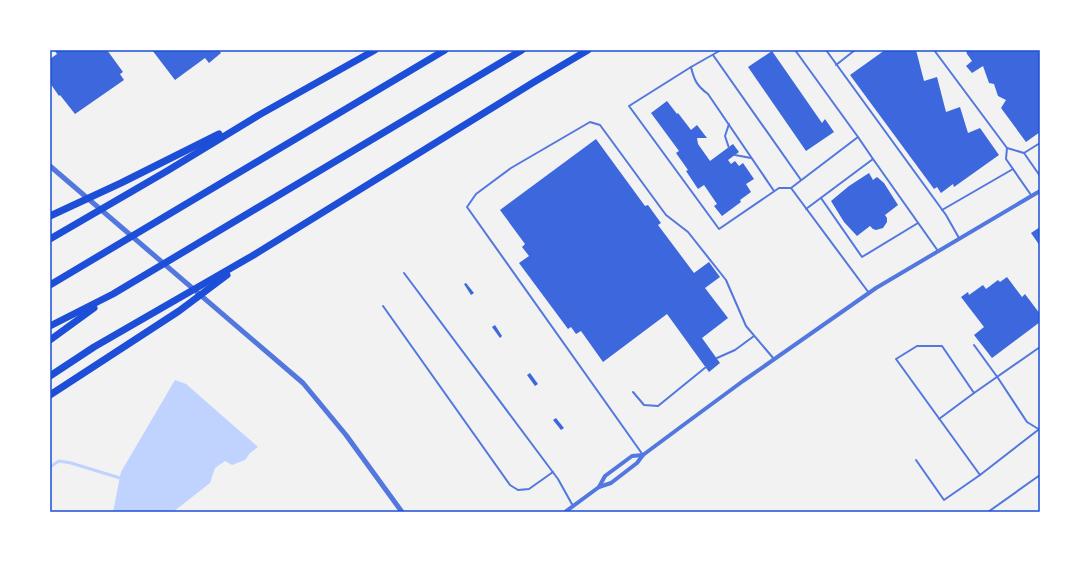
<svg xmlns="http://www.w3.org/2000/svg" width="1090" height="562" font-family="'Libre Baskerville',serif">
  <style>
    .water { fill: #bfd3fe }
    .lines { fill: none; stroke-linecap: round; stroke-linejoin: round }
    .stream { stroke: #bfd3fe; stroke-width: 3 }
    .building { fill: #3d67dc }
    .service { stroke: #5277de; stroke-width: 2 }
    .minor { stroke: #5277de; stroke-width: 4 }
    .tertiary { stroke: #5277de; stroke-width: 5 }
    .motorway { stroke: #1d4ed8; stroke-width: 7 }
    .neatline { fill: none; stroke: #1d4ed8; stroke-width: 1.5 }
  </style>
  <rect width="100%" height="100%" fill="#f2f2f2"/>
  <polygon class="water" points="175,380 186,384 258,447 250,453 245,460 232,465 225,461 215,468 210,483 173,512 113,512 121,472"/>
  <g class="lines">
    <polyline class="stream" points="50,467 59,461 71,463 120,478"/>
  </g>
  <g class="building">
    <polygon points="54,50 107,50 123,72 120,74 124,80 75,114 60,95 59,96 50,83 50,59 57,54"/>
    <polygon points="152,50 219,50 221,53 209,63 205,58 175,80"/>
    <polygon points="885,50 916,50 924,81 937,77 946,112 960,107 968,133 980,128 999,155 954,187 953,184 941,193 937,187 934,189 850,75"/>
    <polygon points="966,50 1040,50 1040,132 1026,142 1001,108 1006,100 998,96 994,84 989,83 983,66 972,73 966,66 972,61 967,54"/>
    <polygon points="772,51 822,123 825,119 834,132 806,151 748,67"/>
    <polygon points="667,101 677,114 678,113 691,130 697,125 707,138 697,138 698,144 710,161 733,144 739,152 728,160 731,164 735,161 739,166 743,163 754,179 746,184 751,192 740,200 741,202 722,216 714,206 717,204 704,185 698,189 686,171 688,170 676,153 679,151 651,113"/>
    <polygon points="596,139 645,206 648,205 661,223 658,225 694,273 709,262 720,277 705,288 728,318 702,338 720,363 709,372 667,314 603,362 581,331 576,334 571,327 568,329 519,263 529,256 522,247 525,244 500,210"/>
    <polygon points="869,173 873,180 877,177 884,183 898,205 885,215 887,218 887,222 883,228 876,230 873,229 870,226 857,236 844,222 831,201 849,186"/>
    <polygon points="1040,227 1040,246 1031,233"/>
    <polygon points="1007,277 1022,297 1025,294 1040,314 1040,322 992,358 974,335 984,327 961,297 968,292 969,295 983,285 986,289 998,280 1000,282"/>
    <polygon points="466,283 474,293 471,295 464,284"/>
    <polygon points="495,325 502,336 500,338 492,327"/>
    <polygon points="530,373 538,384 535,386 527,375"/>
    <polygon points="556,418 564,428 561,430 553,420"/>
  </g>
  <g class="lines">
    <g class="service">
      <polyline points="826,50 946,215 959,238"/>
      <polyline points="934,50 1007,148 1006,159 1031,195"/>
      <polyline points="713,55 801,180"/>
      <polyline points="836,65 855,50"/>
      <polyline points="691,67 721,50"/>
      <polyline points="858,137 873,159"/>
      <polyline points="1040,143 1024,153 1040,176"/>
      <polyline points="729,148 725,136 729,124"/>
      <polyline points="1007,148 1024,153"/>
      <polyline points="735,155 751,158"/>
      <polyline points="791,188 869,293"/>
      <path d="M774 191 708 94C697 86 694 80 691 67L629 106 719 229 779 188H791L858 137 795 50"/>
      <polyline points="821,198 862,257 918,223"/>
      <polyline points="806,209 873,159 938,251"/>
      <polyline points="942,210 1013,169"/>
      <polyline points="404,273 558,479 573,506"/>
      <polyline points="383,306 510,485 518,490 529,489 553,472"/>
      <polyline points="974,345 998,378 1027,422 1040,430"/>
      <polyline points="717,358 735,350 754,336"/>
      <polyline points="633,392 644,405 658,406 706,367"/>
      <polyline points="974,393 1040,347"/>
      <polyline points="939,419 974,393 942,346 917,346 896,359 980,475 1038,430"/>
      <polyline points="643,455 467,207 476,194 511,168 590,122 600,125 666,215 688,232 726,280 746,326 774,359"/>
      <polyline points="916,460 944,500 980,475"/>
      <polyline points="988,512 1040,475"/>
    </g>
    <g class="minor">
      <polyline points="599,487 605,476 632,456 643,455"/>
      <polyline points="565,512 599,487 611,483 637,463 643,455 682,426 743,381 876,288 1040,191"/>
    </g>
    <polyline class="tertiary" points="50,166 303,383 346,435 402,512"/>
    <g class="motorway">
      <polyline points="50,216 121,183 219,134"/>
      <polyline points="50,239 167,171 259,115 375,50"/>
      <polyline points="50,285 445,50"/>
      <polyline points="50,326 113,294 522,50"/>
      <polyline points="50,340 94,308"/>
      <polyline points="50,376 94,347 252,256 534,82 588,50"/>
      <polyline points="50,395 179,311 227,275"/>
    </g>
  </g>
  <rect width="1090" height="562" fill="none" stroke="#ffffff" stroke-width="102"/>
  <rect x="51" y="51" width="988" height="460" class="neatline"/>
</svg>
